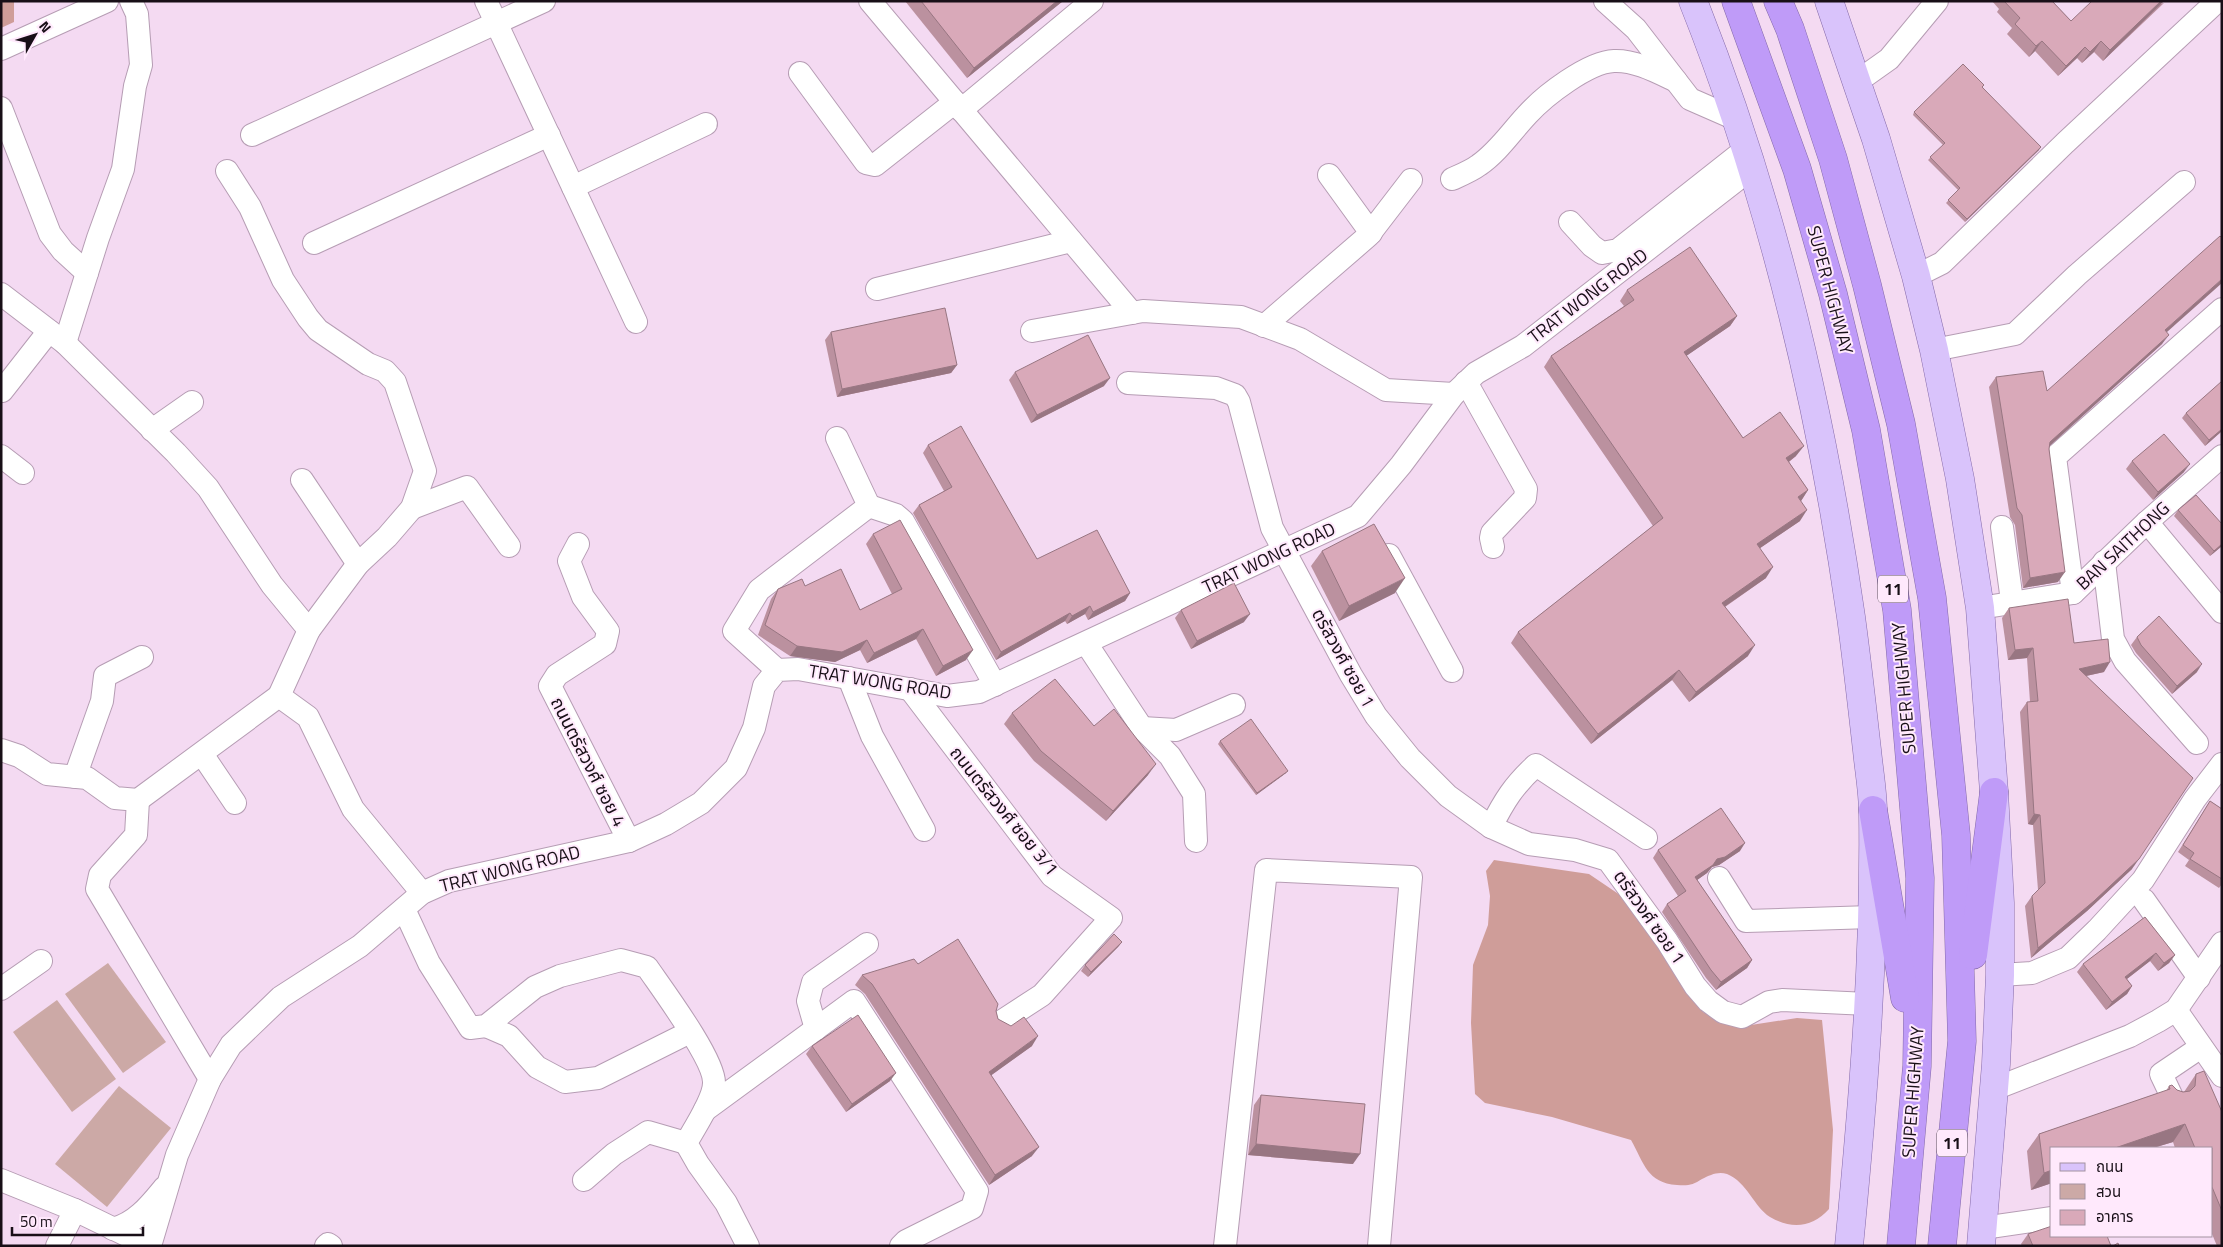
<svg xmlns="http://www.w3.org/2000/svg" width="2223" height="1247" font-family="'Titillium Web','Noto Sans Thai',sans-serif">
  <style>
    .green { fill: #cca9a6 }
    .forest { fill: #cf9d99 }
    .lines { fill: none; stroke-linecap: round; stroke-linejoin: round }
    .minor-casing { stroke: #b69db4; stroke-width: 24 }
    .major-casing { stroke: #856aa9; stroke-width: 29 }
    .highway-casing { stroke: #856aa9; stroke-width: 29 }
    .minor { stroke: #fff; stroke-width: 22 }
    .major { stroke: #d9c3fb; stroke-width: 28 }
    .highway { stroke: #bf9bf8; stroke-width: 28 }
    .wall { fill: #bb919f }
    .shaded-wall { fill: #987682 }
    .building { fill: #d9a9b9; stroke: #987682 }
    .labels { text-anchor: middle; stroke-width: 4; stroke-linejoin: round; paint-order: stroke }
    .shield { fill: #ffe9fc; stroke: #5d505c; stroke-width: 1 }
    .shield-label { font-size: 16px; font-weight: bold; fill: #180f17 }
    .street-label { font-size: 18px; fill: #180f17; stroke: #ffe9fc }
  </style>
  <rect width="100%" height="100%" fill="#f4daf2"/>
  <g class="green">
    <polygon points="108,963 166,1042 123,1073 65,994"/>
    <polygon points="57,1000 116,1079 72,1112 13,1032"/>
    <polygon points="119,1086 171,1128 107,1207 55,1164"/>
  </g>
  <g class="forest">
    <polygon points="1,1 14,1 14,22 1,28"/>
    <path d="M1494 860 1589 874 1620 895 1638 911 1703 1012 1738 1027 1797 1018 1822 1020 1833 1130 1829 1209C1813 1227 1792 1230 1770 1217 1754 1207 1747 1182 1727 1174 1718 1171 1710 1175 1702 1179 1693 1185 1688 1186 1677 1185 1647 1183 1644 1163 1631 1140L1552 1117 1485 1103 1475 1094 1471 1023 1473 965 1488 925 1490 896 1486 871Z"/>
  </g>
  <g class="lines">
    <defs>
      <g id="minor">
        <polyline points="486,1 636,322"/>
        <polyline points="870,1 1132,313"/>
        <polyline points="1605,1 1636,29 1690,99 1738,120"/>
        <polyline points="1,49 107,1"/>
        <polyline points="800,73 866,163 875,165 955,102"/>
        <polyline points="1858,81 1889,59 1937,1"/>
        <polyline points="1,108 50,234 63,251 87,273"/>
        <polyline points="961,110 1092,1"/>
        <polyline points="252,135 544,1"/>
        <polyline points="227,171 250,207 283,280 308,318 318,330 368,364 385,371 395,382 425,471 412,508 387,537 358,564 309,630 279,696"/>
        <polyline points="1329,175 1371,233"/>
        <path d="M1452 179C1461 175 1471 171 1479 165 1498 152 1511 132 1527 115 1544 96 1588 62 1614 61 1635 60 1657 72 1676 81"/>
        <polyline points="573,187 706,124"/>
        <polyline points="1570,222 1592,246 1602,253 1618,250 1746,149"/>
        <polyline points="314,243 549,135"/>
        <polyline points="1916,276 1942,263 2065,143 2213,5"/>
        <polyline points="877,289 1071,241"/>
        <polyline points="1,294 65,343 176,453 208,488 272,585 309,630"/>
        <polyline points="1264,326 1368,236 1411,180"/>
        <polyline points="1032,331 1143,311 1241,317 1300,339 1386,390 1454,394"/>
        <polyline points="65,343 98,238 123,169 135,86 141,65 137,14 131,1"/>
        <polyline points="1934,350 2015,334 2077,275 2184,182"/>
        <polyline points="1466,382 1526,489 1525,498 1492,533 1491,538 1493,547"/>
        <polyline points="1128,383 1216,388 1235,395 1239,402 1272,528 1351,675 1376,716 1410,758 1448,796 1491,827 1529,844 1575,850 1608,860 1667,941 1695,986 1708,1001 1723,1012 1742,1017 1769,1002 1782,1000 1868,1004"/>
        <polyline points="2,391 49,331"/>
        <polyline points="152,430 192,402"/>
        <polyline points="1,456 23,473"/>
        <polyline points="302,480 358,564"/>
        <polyline points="869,506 896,515 903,521 995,685"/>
        <polyline points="412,508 467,487 509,546"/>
        <polyline points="2147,522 2222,612"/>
        <polyline points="2002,527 2012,601"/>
        <polyline points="578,544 569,561 583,597 608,631 605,644 557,675 550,686 629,841"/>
        <polyline points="1389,555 1452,671"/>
        <polyline points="2104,562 2113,639 2125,661 2197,743"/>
        <polyline points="2073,593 2055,457 2222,309"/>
        <polyline points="1980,608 2073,593 2147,522 2222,456"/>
        <polyline points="1086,643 1142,728 1170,756 1194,794 1196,841"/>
        <polyline points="777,670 734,631 759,590 869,506 837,438"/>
        <polyline points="849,678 872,736 924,830"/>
        <polyline points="910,689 1052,876 1111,918 1042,995 1002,1021"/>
        <polyline points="1142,728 1176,730 1234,705"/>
        <polyline points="1,750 19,756 47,774 87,778 115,798 138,800 279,696 308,717 353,809 422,893"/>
        <polyline points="202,754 235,803"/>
        <polyline points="75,777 102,701 105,676 142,657"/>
        <polyline points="138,800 136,835 100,875 97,889 210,1079"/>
        <path d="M1491 827C1504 801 1514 785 1536 765L1646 838"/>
        <polyline points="1719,878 1746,921 1871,917"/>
        <polyline points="2144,900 2199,978"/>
        <path d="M404 909 429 963 470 1028 486 1026 535 987 560 976 621 960 647 967C662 989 715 1060 714 1083 714 1099 694 1129 686 1143L698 1164 726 1203 748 1246"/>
        <polyline points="2000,975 2032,973 2068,958 2097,930 2143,880 2195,799 2222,764"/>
        <polyline points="1,989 41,961"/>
        <polyline points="2176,1010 2222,1076"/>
        <polyline points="486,1026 509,1036 537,1067 565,1082 598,1078 690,1032"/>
        <polyline points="816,1029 808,1001 813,982 867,944"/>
        <polyline points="1994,1089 2130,1036 2158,1021 2176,1010 2222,943"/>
        <polyline points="2172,1097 2161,1074 2201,1047"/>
        <polyline points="705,1110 854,1001 977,1191 972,1208 906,1241 901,1246"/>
        <polyline points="1,1180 75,1210 149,1246"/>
        <polyline points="584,1180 614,1154 648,1132 686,1143"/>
        <polyline points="1983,1228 2052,1218"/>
        <path d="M113 1229C136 1223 150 1205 164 1188"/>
        <polyline points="57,1246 75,1210"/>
        <polyline points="150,1246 177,1155 210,1079 231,1045 281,997 360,946 422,893 449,881 629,841 666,824 701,803 736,768 754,728 764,686 777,670 798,669 947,696 979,692 1358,516 1401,465 1454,394 1476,373 1523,346 1752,168"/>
        <polyline points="326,1246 328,1244 331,1246"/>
        <polyline points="1225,1246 1266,870 1411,877 1379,1246"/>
      </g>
      <g id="major">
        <path d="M1693 1C1772 199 1821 407 1851 617 1857 661 1862 706 1867 750 1869 771 1873 792 1873 813 1875 958 1863 1102 1849 1246"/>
        <polyline points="1829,1 1876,139 1916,276 1934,350 1960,479 1980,608 1994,792 2000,903 2000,975 1996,1064 1981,1246"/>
      </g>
      <g id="highway">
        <polyline points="1736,1 1797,169 1833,294 1866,430 1897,610 1920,878 1917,1066 1901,1246"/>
        <polyline points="1778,1 1790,29 1833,159 1867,285 1901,424 1932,598 1956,835 1962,1041 1942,1246"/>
        <polyline points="1873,810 1905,998"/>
        <polyline points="1973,955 1994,792"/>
      </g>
    </defs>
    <use href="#minor" class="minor-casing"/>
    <use href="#major" class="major-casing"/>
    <use href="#highway" class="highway-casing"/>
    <use href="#minor" class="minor"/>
    <use href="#major" class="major"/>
    <use href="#highway" class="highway"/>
  </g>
  <g class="wall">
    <polygon points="905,1 1063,1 967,78"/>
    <polygon points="1992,1 2052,1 2071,21 2164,3 2103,61 2094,52 2082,63 2077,58 2058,76 2035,51 2029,57 2007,34 2012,28 1997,12 1999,9"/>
    <polygon points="1983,88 2039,150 1965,222 1946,203 1958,190 1928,160 1943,145 1913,115 1914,112"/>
    <polygon points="1627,290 1737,316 1730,326 1686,356 1743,438 1796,456 1789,462 1808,490 1801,501 1800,521 1760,548 1766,578 1725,607 1748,656 1689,702 1672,680 1591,744 1511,643 1518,632 1653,526 1544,367 1551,356 1624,306 1620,301"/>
    <polygon points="831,332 957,365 951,373 837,397 825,340"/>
    <polygon points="2167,332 2162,344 2049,446 2058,582 2023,588 2015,525 2010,517 1989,387 1996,377 2047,391"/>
    <polygon points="1015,372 1104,386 1031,423 1009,380"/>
    <polygon points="2186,413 2222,431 2205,446 2182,418"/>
    <polygon points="928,445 1037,559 1130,593 1125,601 1088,620 1085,614 1067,624 1065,621 996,660 913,513 919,505 944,491 923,453"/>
    <polygon points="2132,461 2184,472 2153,500 2126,469"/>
    <polygon points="2178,510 2222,524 2222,546 2210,556 2174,516"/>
    <polygon points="873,534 966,660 936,676 916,639 867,663 860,650 835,662 790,656 758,635 771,599 778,589 805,586 860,610 892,594 866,544"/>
    <polygon points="1322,551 1395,593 1339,621 1311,566"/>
    <polygon points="2009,608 2074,643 2104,672 2086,676 2132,869 2087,911 2031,958 2025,906 2032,896 2038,890 2033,825 2028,824 2020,712 2027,702 2030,702 2027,658 2008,660 2002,618"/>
    <polygon points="1181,610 1244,622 1191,649 1175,618"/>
    <polygon points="2137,637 2197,672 2172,694 2136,653 2131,645"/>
    <polygon points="1012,713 1094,726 1148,775 1106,821 1034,761 1004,724"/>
    <polygon points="1220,741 1286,773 1256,795 1218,744"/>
    <polygon points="2210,801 2222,809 2222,884 2219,888 2185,866 2189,860 2178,852"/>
    <polygon points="1658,850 1740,851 1719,865 1712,867 1707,873 1697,880 1752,960 1747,968 1716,990 1706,978 1662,912 1667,904 1678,896 1653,858"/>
    <polygon points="2145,917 2175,955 2169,963 2158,971 2150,961 2127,979 2132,986 2127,994 2106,1010 2077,972 2083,964"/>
    <polygon points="1122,942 1118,947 1088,977 1081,971 1085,965"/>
    <polygon points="918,964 996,1011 998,1019 1032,1046 991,1075 1032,1156 989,1185 865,994 855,985 862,975"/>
    <polygon points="812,1046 890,1081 846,1112 806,1054"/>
    <polygon points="2196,1074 2222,1112 2222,1246 2217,1246 2212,1234 2212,1148 2175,1148 2173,1142 2153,1148 2052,1148 2052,1183 2031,1190 2027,1151 2039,1134 2166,1091 2169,1086 2177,1090 2184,1092"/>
    <polygon points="1261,1095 1353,1164 1248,1155 1254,1105"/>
    <polygon points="2028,1234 2111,1246 2022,1246 2021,1244"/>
  </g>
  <g class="shaded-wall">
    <polygon points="1057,1 1063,1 967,78 974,68"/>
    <polygon points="2161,1 2164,1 2103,61 2110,50"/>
    <polygon points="2042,41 2035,51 2029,57 2036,46"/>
    <polygon points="2101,41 2094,52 2082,63 2090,52"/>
    <polygon points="2085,47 2077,58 2058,76 2066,66"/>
    <polygon points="2041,147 2039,150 1965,222 1967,219"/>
    <polygon points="2222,279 2222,283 2158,340 2165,330"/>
    <polygon points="1737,316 1730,326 1676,363 1684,352"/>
    <polygon points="2169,335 2162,344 2043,452 2050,442"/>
    <polygon points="957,365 951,373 837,397 842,389"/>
    <polygon points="1110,378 1104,386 1031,423 1037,415"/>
    <polygon points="2222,429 2222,431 2205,446 2209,440"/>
    <polygon points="1804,446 1796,456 1779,469 1786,458"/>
    <polygon points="2190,464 2184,472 2153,500 2158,492"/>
    <polygon points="1808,490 1801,501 1798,497"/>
    <polygon points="1807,510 1800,521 1750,555 1757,544"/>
    <polygon points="2222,544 2222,546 2210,556 2214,551"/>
    <polygon points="1773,567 1766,578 1714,614 1722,603"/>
    <polygon points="2065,572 2058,582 2023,588 2030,578"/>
    <polygon points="1405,578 1395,593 1339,621 1349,606"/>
    <polygon points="1130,593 1125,601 1088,620 1093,612"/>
    <polygon points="1090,606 1085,614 1067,624 1072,616"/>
    <polygon points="1070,613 1065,621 996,660 1001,652"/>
    <polygon points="1250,614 1244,622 1191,649 1197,641"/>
    <polygon points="923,629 916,639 867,663 874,653"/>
    <polygon points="867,640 860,650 835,662 790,656 797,646"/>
    <polygon points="1755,645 1748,656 1689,702 1696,692"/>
    <polygon points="2033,648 2027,658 2008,660 2015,650"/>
    <polygon points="973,650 966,660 936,676 943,666"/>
    <polygon points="2110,662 2104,672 2072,679 2079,669"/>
    <polygon points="2202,664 2197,672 2172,694 2177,686"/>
    <polygon points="1679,670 1672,680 1591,744 1598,734"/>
    <polygon points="1156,764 1148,775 1106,821 1113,811"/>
    <polygon points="1288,771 1286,773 1256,795 1257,793"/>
    <polygon points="2034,814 2040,815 2033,825 2028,824"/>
    <polygon points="1745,843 1740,851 1719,865 1712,867 1707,873 1690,885 1695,877 1717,859"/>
    <polygon points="2139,859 2132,869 2087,911 2031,958 2038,948"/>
    <polygon points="1122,942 1118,947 1088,977 1091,972"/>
    <polygon points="2156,953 2150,961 2119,985 2125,977"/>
    <polygon points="2175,955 2169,963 2158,971 2164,963"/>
    <polygon points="1752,960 1747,968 1716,990 1721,982"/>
    <polygon points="2132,986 2127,994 2106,1010 2112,1002"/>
    <polygon points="1038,1036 1032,1046 982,1082 989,1072"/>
    <polygon points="896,1073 890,1081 846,1112 852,1104"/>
    <polygon points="2185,1124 2173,1142 2153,1148 2115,1148"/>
    <polygon points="1256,1144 1360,1154 1353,1164 1248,1155"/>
    <polygon points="1039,1147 1032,1156 989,1185 995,1175"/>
    <polygon points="2052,1170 2052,1183 2031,1190 2044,1173"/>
  </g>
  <g class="building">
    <polygon points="921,1 1057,1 974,68"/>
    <polygon points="2004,1 2052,1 2071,21 2092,1 2161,1 2110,50 2101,41 2090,52 2085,47 2066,66 2042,41 2036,46 2015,24 2020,18"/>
    <polygon points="1963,64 1984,85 1982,87 2041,147 1967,219 1948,200 1960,188 1930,157 1945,143 1914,112"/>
    <polygon points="2220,236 2222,238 2222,279 2165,330 2169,335 2050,442 2049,449 2065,572 2030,578 2022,515 2017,508 1996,377 2043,371 2047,391"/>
    <polygon points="1690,247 1737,316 1684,352 1743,438 1780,412 1804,446 1786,458 1808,490 1798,497 1807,510 1757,544 1773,567 1722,603 1755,645 1696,692 1679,670 1598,734 1518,632 1663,518 1551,356 1634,300 1627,290"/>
    <polygon points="945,308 957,365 842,389 831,332"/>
    <polygon points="1088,335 1110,378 1037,415 1015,372"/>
    <polygon points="2222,381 2222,429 2209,440 2186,413"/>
    <polygon points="961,426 1037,559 1097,530 1130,593 1093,612 1090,606 1072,616 1070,613 1001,652 919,505 952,487 928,445"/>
    <polygon points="2164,434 2190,464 2158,492 2132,461"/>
    <polygon points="2196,495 2222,524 2222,544 2214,551 2178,510"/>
    <polygon points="900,520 973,650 943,666 923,629 874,653 867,640 842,652 797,646 765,625 778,589 802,579 805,586 841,569 860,610 902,589 873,534"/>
    <polygon points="1374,524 1405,578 1349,606 1322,551"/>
    <polygon points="1234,583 1250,614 1197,641 1181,610"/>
    <polygon points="2068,599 2074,643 2108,639 2110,662 2079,669 2193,778 2139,859 2094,901 2038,948 2032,896 2045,883 2040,815 2034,814 2027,702 2038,701 2033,648 2015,650 2009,608"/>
    <polygon points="2159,616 2202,664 2177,686 2141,645 2137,637"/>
    <polygon points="1055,679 1094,726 1114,709 1156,764 1113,811 1041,751 1012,713"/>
    <polygon points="1251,719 1288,771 1257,793 1220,741"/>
    <polygon points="2210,801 2222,809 2222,879 2190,859 2194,853 2183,845"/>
    <polygon points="1721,808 1745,843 1725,857 1717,859 1713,865 1695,877 1752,960 1721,982 1711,970 1667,904 1686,891 1658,850"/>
    <polygon points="2145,917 2175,955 2164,963 2156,953 2125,977 2132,986 2112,1002 2083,964"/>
    <polygon points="1114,934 1122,942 1091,972 1085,965"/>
    <polygon points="958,939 998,1004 996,1011 998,1019 1011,1026 1024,1017 1038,1036 989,1072 1039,1147 995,1175 872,984 862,975 914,959 918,964"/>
    <polygon points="858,1015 896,1073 852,1104 812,1046"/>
    <polygon points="2204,1071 2222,1112 2222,1211 2212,1187 2212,1148 2195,1148 2185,1124 2115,1148 2052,1148 2052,1170 2044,1173 2039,1134 2170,1089 2169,1086 2172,1085 2177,1090 2183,1092 2190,1091 2195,1086 2196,1074"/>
    <polygon points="1261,1095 1365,1104 1360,1154 1256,1144"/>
    <polygon points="2052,1226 2052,1236 2107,1236 2111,1246 2033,1246 2028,1234"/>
    <polygon points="2118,1243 2119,1246 2113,1246"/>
  </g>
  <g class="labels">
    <g class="shield">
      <rect x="1878" y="575.5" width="30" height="27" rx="4"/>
      <rect x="1937" y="1129.5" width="30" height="27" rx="4"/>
    </g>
    <g class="shield-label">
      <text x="1893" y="595">11</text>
      <text x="1952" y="1149">11</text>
    </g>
    <g class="street-label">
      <text transform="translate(1830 290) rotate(75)" y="6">SUPER HIGHWAY</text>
      <text transform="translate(1588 296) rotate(-37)" y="6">TRAT WONG ROAD</text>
      <text transform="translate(2123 546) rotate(-43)" y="6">BAN SAITHONG</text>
      <text transform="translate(1269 558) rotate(-25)" y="6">TRAT WONG ROAD</text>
      <text transform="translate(1343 658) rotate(61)" y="6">ตรัสวงศ์ ซอย 1</text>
      <text transform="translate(880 682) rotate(9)" y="6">TRAT WONG ROAD</text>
      <text transform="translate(1904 688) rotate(-95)" y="6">SUPER HIGHWAY</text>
      <text transform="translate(588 762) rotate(63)" y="6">ถนนตรัสวงศ์ ซอย 4</text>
      <text transform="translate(1004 811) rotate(51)" y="6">ถนนตรัสวงศ์ ซอย 3/1</text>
      <text transform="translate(510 869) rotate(-14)" y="6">TRAT WONG ROAD</text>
      <text transform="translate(1649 917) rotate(55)" y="6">ตรัสวงศ์ ซอย 1</text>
      <text transform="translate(1913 1092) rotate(-86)" y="6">SUPER HIGHWAY</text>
    </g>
  </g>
  <rect width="2223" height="1247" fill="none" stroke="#180f17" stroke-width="5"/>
  <rect x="2050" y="1147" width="162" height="90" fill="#ffe9fc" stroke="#a392a0"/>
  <rect x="2060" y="1163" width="25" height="8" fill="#d9c3fb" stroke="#a392a0"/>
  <text x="2096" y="1172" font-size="15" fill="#180f17">ถนน</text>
  <rect x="2060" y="1184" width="25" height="15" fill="#cca9a6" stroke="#a392a0"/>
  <text x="2096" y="1197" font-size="15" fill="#180f17">สวน</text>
  <rect x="2060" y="1210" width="25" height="15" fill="#d9a9b9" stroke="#a392a0"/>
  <text x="2096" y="1222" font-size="15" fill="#180f17">อาคาร</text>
  <g transform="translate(35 35) rotate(51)" stroke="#ffe9fc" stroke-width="4" paint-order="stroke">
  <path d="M0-4L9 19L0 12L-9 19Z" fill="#180f17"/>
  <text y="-8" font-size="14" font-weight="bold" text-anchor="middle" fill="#180f17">N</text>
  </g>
  <path d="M12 1227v8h131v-8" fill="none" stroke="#180f17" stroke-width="2.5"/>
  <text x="20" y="1227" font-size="15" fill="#180f17" stroke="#ffe9fc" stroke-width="4" paint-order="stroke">50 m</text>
</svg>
